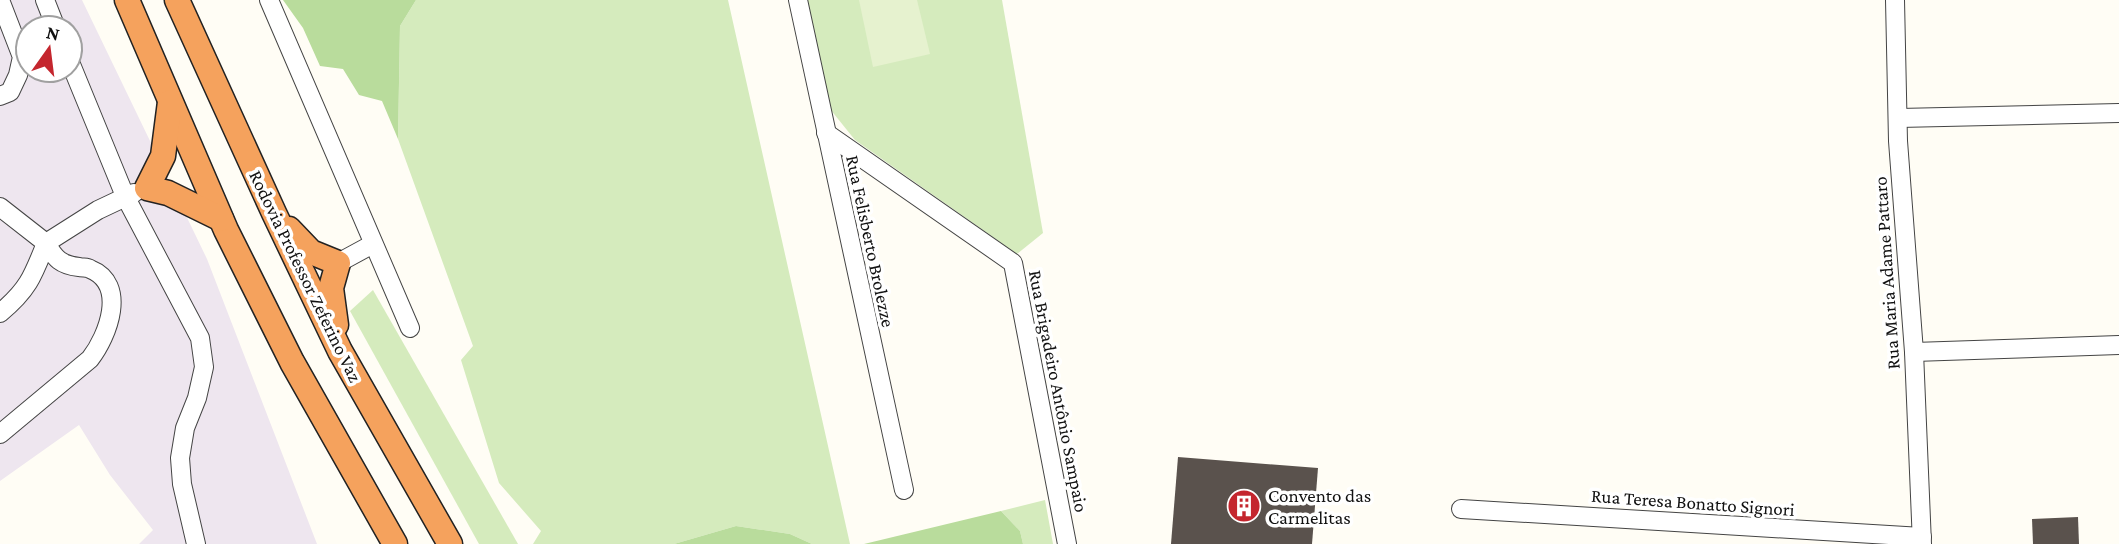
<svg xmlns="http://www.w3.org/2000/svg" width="2119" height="544" font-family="'Crimson Pro',serif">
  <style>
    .industrial { fill: #eee6ef; fill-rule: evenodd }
    .green { fill: #d5ebbd }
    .forest { fill: #b9dc9c }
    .pitch { fill: #e6f2cf }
    .building { fill: #5a524d }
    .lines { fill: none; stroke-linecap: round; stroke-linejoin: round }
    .minor-casing { stroke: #444; stroke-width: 20 }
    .highway-casing { stroke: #222; stroke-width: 27 }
    .minor { stroke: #fff; stroke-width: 18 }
    .highway { stroke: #f5a25d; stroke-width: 24 }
    .labels { text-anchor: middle; stroke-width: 7; stroke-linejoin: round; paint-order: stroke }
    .street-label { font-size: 19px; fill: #111; stroke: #fff }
    .poi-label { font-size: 19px; fill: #111; stroke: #fff; text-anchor: start }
  </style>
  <rect width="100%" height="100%" fill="#fffdf5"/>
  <path class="industrial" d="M0 0H82L207 259 317 544H139L153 530 110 475 79 425 0 481ZM28 28H70V70H28Z"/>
  <g class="green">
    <polygon points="416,0 728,0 850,544 812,544 790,534 736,526 674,544 533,544 541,531 499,483 461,360 473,346 398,139 400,26"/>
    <polygon points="807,0 1002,0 1043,233 1017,254 855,140 830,109"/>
    <polygon points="373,290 518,544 479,544 350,311"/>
    <polygon points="1045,500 1053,544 1023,544 1020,531 1001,511"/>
  </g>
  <g class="forest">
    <polygon points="283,0 416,0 400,26 398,139 382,101 359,95 343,69 320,66 303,28"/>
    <polygon points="1001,511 1020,531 1023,544 864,544"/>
    <polygon points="736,526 790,534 812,544 674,544"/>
  </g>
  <polygon class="pitch" points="859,0 917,0 930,54 873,67"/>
  <g class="building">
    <polygon points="1178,457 1318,468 1312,544 1171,544"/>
    <polygon points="2078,517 2079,544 2033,544 2032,519"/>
  </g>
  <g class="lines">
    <defs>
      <g id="minor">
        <polyline points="0,0 22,57 18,75 10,92 0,96"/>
        <polyline points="45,0 56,28"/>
        <polyline points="269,0 410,328"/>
        <polyline points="798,0 904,490"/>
        <polyline points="1895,0 1898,141 1914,352 1922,544"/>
        <polyline points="70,62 125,196 200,338 204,367 197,398 185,428 180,458 182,484 196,544"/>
        <polyline points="1899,118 2119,113"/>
        <polyline points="826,133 1013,263 1067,544"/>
        <path d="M0 207 46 243C33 276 28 290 0 313"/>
        <polyline points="338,263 373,244"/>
        <polyline points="1914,352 2119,345"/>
        <path d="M0 434 90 359C108 336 128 284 90 269 87 267 83 268 79 267 61 265 55 259 46 243L98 210 134 193"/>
        <polyline points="1461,509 1922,537"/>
      </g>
      <g id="highway">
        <polyline points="127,0 226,230 292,362 395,544"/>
        <polyline points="177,0 274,213 340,351 450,544"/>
        <polyline points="170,102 163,156 147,188 168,193 221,219"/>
        <polyline points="289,229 311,252 338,263 331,288 336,325"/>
      </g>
    </defs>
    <use href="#minor" class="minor-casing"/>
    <use href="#highway" class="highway-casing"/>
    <use href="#minor" class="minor"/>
    <use href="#highway" class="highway"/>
  </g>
  <defs>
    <symbol id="building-disc" viewBox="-11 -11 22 22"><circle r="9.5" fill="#c4262e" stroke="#fff"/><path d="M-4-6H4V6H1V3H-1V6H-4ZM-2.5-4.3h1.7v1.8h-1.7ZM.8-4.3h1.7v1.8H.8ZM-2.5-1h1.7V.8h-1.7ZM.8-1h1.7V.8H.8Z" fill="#fff"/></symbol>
  </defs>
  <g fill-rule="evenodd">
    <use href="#building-disc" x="1225" y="487" width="38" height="38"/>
  </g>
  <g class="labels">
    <g class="street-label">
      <text transform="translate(871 241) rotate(78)" y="7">Rua Felisberto Brolezze</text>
      <text transform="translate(1886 273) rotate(-94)" y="7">Rua Maria Adame Pattaro</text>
      <text transform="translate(306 276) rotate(64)" y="7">Rodovia Professor Zeferino Vaz</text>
      <text transform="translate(1059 391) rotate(79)" y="7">Rua Brigadeiro Antônio Sampaio</text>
      <text transform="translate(1693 502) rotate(4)" y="7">Rua Teresa Bonatto Signori</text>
    </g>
    <g class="poi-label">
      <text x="1268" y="502">Convento das<tspan x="1268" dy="22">Carmelitas</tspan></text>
    </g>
  </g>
  <g transform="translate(49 49) rotate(14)"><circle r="33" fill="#ffffff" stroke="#a0a0a0" stroke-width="2"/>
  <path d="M0-5L12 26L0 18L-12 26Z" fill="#c4262e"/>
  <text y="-10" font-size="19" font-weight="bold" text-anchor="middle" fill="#111111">N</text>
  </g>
</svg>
